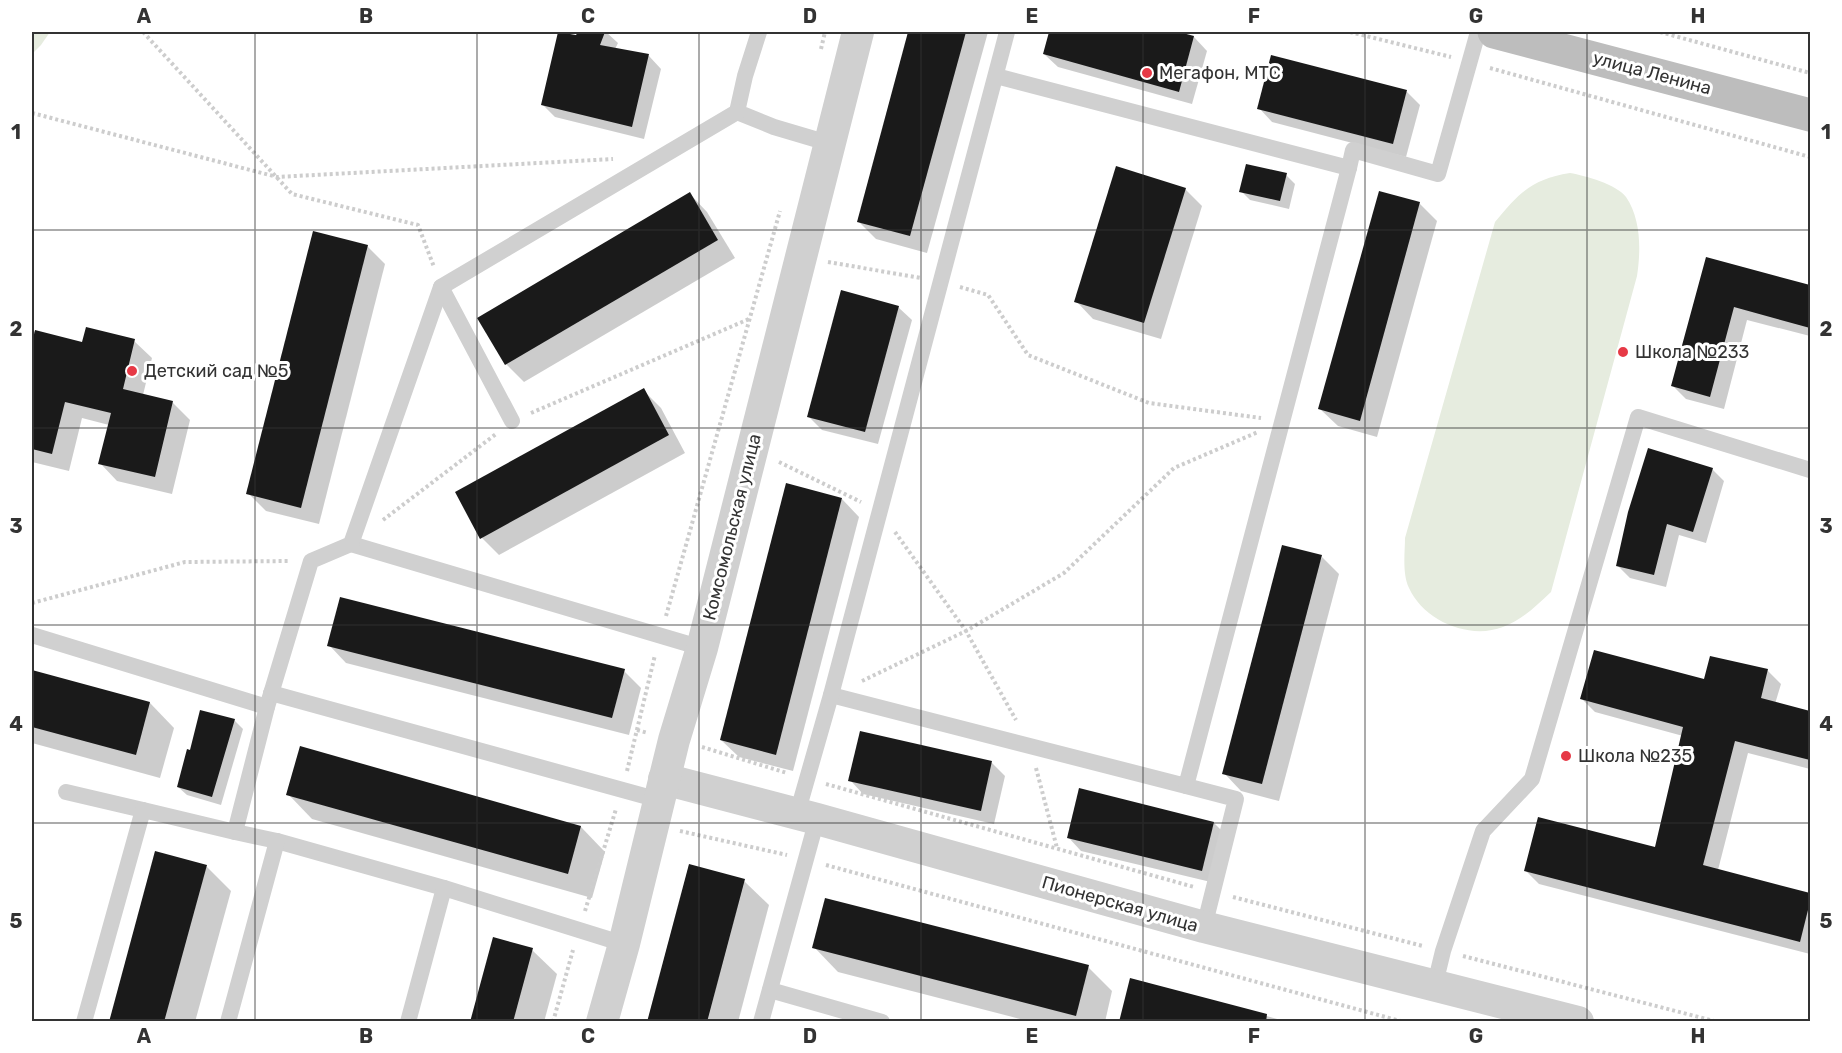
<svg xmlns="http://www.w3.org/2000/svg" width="1842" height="1053" font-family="Rubik,sans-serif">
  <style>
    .green { fill: #e6ecdf }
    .shadow { fill: #0003 }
    .building { fill: #1a1a1a }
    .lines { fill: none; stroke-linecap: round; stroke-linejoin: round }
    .path { stroke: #cdcdcd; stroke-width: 4; stroke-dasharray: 3 3; stroke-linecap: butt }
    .lane { stroke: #d0d0d0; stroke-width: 16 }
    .street { stroke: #d0d0d0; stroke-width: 32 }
    .secondary { stroke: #bdbdbd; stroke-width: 33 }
    .grid { fill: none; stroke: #333; stroke-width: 1.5; stroke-opacity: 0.55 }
    .poi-dot { fill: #e63946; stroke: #fff; stroke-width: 2 }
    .labels { text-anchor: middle; stroke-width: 6; stroke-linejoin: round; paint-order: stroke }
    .poi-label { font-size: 18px; fill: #333; stroke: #fff; text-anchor: start }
    .street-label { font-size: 18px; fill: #333; stroke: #fff }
    .neatline { fill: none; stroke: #333; stroke-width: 2 }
    .grid-label { font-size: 20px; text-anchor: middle; font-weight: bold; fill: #333 }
  </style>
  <rect width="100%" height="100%" fill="#fff"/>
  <g class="green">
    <polygon points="32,32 50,32 41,45 32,54"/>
    <path d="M1570 173C1586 176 1616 184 1626 197 1641 219 1641 250 1637 276L1551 592C1536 606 1522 620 1503 627 1469 640 1424 621 1409 588 1402 573 1405 553 1405 538L1495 222C1519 193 1532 179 1570 173Z"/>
  </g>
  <g class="shadow">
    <polygon points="579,32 606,32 618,43 615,49 649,56 661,69 644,139 555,117 542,104"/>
    <polygon points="910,32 988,32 927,253 876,239 858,221"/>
    <polygon points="1051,32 1173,32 1194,37 1207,51 1192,104 1058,67 1044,54"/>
    <polygon points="1272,57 1407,92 1420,105 1406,157 1272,122 1259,108"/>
    <polygon points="1286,175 1295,184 1289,209 1250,200 1241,191"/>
    <polygon points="1185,189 1202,206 1161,339 1093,319 1076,301"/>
    <polygon points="690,194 707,212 735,258 524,382 506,364 479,318"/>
    <polygon points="1419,203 1437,221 1377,437 1338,426 1320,409"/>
    <polygon points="367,246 385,264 319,524 266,511 248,493"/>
    <polygon points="1707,259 1810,286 1810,336 1747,320 1724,409 1686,399 1673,386"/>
    <polygon points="898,307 912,320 878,444 822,430 809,417"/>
    <polygon points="32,331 83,344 134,341 152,358 143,395 172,402 190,420 172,494 117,481 100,463 109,425 82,418 69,471 32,462"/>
    <polygon points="643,390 661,408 685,453 499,555 482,538"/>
    <polygon points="1712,469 1724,481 1706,543 1679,535 1666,587 1630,578 1618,566"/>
    <polygon points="842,499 859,517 793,771 739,757 721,740"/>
    <polygon points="1322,557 1339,574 1279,801 1241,791 1224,773"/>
    <polygon points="329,645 624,671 641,688 629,735 346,663"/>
    <polygon points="1767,670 1781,684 1775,704 1810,713 1810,769 1748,753 1718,870 1810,895 1810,954 1539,884 1526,871 1656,849 1683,736 1595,712 1582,699"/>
    <polygon points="32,671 150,703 174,728 160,778 32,743"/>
    <polygon points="234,720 243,729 221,805 187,795 178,787 191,752"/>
    <polygon points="992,763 1005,776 994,824 863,794 850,780"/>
    <polygon points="288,794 581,827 605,852 592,898 312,819"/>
    <polygon points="1214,823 1227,836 1215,883 1081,851 1068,837"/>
    <polygon points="157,853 207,867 231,891 195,1022 110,1022"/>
    <polygon points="744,881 769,905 738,1022 649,1022"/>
    <polygon points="814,947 1088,967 1112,991 1105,1022 1032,1022 838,972"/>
    <polygon points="532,950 557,974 544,1022 471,1022"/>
    <polygon points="1132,979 1288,1022 1121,1022"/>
  </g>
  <g class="building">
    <polygon points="558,32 576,35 578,32 605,32 600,45 649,54 632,127 541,105"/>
    <polygon points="908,32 966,32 910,236 857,222"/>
    <polygon points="1049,32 1179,32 1194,36 1179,92 1043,54"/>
    <polygon points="1271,55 1407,90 1393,144 1257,109"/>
    <polygon points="1246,164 1287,173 1280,201 1239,192"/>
    <polygon points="1116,166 1186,188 1144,323 1074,302"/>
    <polygon points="1379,191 1420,202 1360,421 1318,409"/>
    <polygon points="690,192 718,240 505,365 477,318"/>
    <polygon points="313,231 368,245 301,508 246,494"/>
    <polygon points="1706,257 1810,285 1810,328 1734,307 1710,397 1671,386"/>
    <polygon points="841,290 899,306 865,432 807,417"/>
    <polygon points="86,327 135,339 123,389 173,401 155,477 98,464 111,413 65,402 52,454 32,449 32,343 35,330 82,342"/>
    <polygon points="644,388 669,435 480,539 455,492"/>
    <polygon points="1648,448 1713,468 1693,532 1667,524 1654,575 1616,566 1628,512"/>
    <polygon points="786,483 842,498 776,755 720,740"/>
    <polygon points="1282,545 1322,555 1262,784 1222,774"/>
    <polygon points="340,597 625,669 612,718 327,646"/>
    <polygon points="1594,650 1704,679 1710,656 1768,669 1761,698 1810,711 1810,760 1735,741 1703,865 1810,893 1810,902 1800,942 1524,871 1538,817 1655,847 1683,727 1580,699"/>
    <polygon points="32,670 150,702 136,755 32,727"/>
    <polygon points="200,710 235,719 212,797 177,787 187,749 190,750"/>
    <polygon points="860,731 992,761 981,811 848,781"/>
    <polygon points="300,746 581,826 568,874 286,795"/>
    <polygon points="1079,788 1214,822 1202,871 1067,838"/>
    <polygon points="155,851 207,865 164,1022 109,1022"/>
    <polygon points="689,864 745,879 707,1022 647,1022"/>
    <polygon points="825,898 1089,965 1076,1016 812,948"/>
    <polygon points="493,937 533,948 513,1022 470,1022"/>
    <polygon points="1130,978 1267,1014 1266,1022 1119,1022"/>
  </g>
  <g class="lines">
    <g class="path">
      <polyline points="143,32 292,194 418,225 434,267"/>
      <polyline points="1350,32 1451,57"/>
      <polyline points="1660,32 1810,73"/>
      <polyline points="821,49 825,32"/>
      <polyline points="1490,68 1810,157"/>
      <polyline points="32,113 277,177 613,159"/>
      <polyline points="828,262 921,278"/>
      <polyline points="960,287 988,295 1028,355 1149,403 1261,418"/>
      <polyline points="531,413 749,319"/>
      <polyline points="779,462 861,502"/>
      <polyline points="383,520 496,434"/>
      <polyline points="895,532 966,631 1016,720"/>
      <polyline points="32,603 185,562 289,561"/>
      <polyline points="666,616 780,211"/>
      <polyline points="862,681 966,631 1064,573 1174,468 1258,432"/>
      <polyline points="637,730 648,733"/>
      <polyline points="702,747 787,773"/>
      <polyline points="1036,768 1057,848"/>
      <polyline points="627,771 655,655"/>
      <polyline points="826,784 1194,887"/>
      <polyline points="680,831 787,855"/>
      <polyline points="826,865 1404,1022"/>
      <polyline points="1233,897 1423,946"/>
      <polyline points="585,911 616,809"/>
      <polyline points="1463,956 1718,1022"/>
      <polyline points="553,1022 573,950"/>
    </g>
    <g class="lane">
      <polyline points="759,32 745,76 737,112 774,127 828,143"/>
      <polyline points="1349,168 1353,150 1438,174 1478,32"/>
      <polyline points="441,287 512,421"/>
      <polyline points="351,544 702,648"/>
      <polyline points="32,635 267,707 311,561 351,544 441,287 737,112"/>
      <polyline points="271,693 659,800"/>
      <polyline points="831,695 1186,786 1349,168 996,76"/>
      <polyline points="1186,786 1236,799 1204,927"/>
      <polyline points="66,792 143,810"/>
      <polyline points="797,814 831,695 1007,32"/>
      <polyline points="235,832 277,841 444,888 624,944"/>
      <polyline points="1435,984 1443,951 1483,831 1532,779 1638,417 1810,470"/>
      <polyline points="770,990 882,1022"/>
      <polyline points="84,1022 143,810 235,832 267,707"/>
      <polyline points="228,1022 277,841"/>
      <polyline points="408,1022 444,888"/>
      <polyline points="761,1022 817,819"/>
    </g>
    <g class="street">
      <polyline points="664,779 817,819 1204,927 1578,1022"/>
      <polyline points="602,1022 624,944 674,740 702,648 858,32"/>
    </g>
    <polyline class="secondary" points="1494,32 1810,115"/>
  </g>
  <path class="grid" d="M255 32V1022M477 32V1022M699 32V1022M921 32V1022M1143 32V1022M1365 32V1022M1587 32V1022M32 230H1810M32 428H1810M32 625H1810M32 823H1810"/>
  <g class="poi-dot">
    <circle cx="1147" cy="73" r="6"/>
    <circle cx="1623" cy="352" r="6"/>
    <circle cx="132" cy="371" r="6"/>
    <circle cx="1566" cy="756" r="6"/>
  </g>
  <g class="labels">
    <g class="poi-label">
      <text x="1159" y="79">Мегафон, МТС</text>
      <text x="1635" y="358">Школа №233</text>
      <text x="144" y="377">Детский сад №5</text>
      <text x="1578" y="762">Школа №235</text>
    </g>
    <g class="street-label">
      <text transform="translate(1652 73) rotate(15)" y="6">улица Ленина</text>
      <text transform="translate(732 527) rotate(-76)" y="6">Комсомольская улица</text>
      <text transform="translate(1120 904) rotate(16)" y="6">Пионерская улица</text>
    </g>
  </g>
  <rect width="1842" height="1053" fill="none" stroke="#ffffff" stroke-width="66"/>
  <rect x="33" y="33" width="1776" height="987" class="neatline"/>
  <g class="grid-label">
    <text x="144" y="23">A</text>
    <text x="366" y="23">B</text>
    <text x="588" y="23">C</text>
    <text x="810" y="23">D</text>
    <text x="1032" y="23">E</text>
    <text x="1254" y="23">F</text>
    <text x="1476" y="23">G</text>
    <text x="1698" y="23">H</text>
    <text x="16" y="139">1</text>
    <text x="1826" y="139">1</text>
    <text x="16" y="336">2</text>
    <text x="1826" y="336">2</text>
    <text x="16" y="533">3</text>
    <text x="1826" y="533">3</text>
    <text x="16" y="731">4</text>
    <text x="1826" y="731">4</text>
    <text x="16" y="928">5</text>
    <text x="1826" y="928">5</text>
    <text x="144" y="1043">A</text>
    <text x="366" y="1043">B</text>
    <text x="588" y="1043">C</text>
    <text x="810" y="1043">D</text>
    <text x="1032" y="1043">E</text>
    <text x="1254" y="1043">F</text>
    <text x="1476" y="1043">G</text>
    <text x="1698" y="1043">H</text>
  </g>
</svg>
